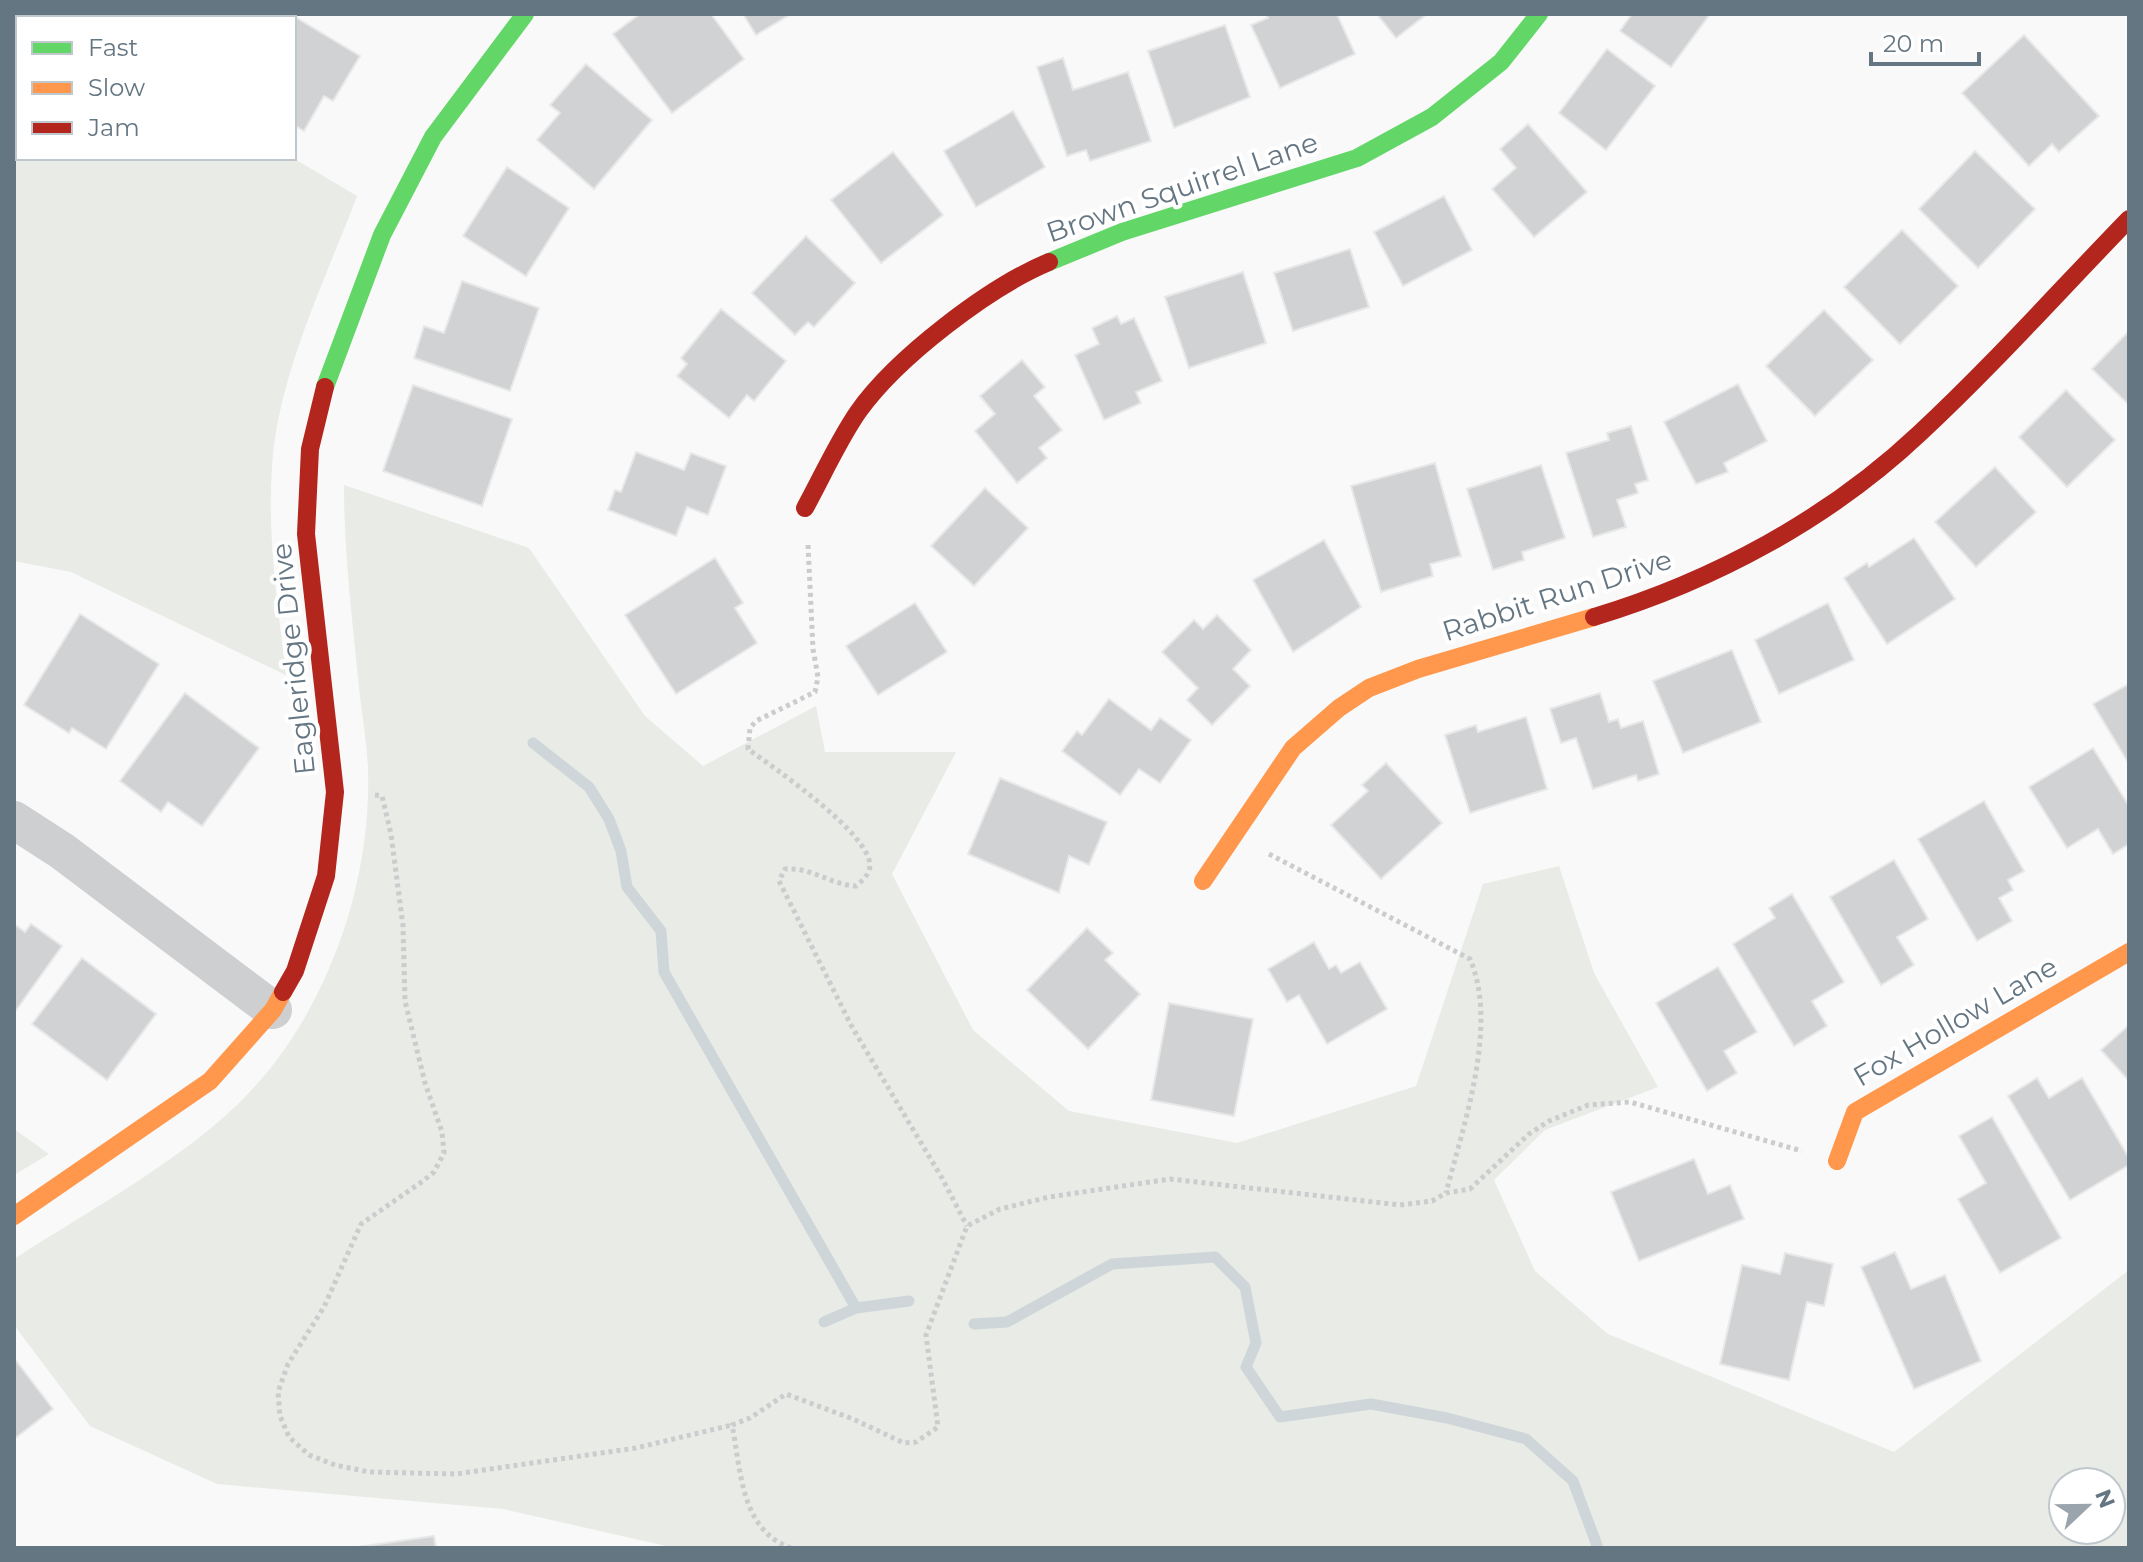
<svg xmlns="http://www.w3.org/2000/svg" width="2143" height="1562" font-family="Montserrat,sans-serif">
  <style>
    .green { fill: #e8ebe6; fill-rule: evenodd }
    .lines { fill: none; stroke-linecap: round; stroke-linejoin: round }
    .stream { stroke: #ced6d9; stroke-width: 11 }
    .building { fill: #d0d2d3; stroke: #e8e8e8; stroke-width: 2 }
    .path { stroke: #cbcccd; stroke-width: 5; stroke-dasharray: 4 4; stroke-linecap: butt }
    .street { stroke: #cecfd0; stroke-width: 38 }
    .fast { stroke: #63d668; stroke-width: 18 }
    .slow { stroke: #ff974d; stroke-width: 18 }
    .jam { stroke: #b3261e; stroke-width: 18 }
    .labels { text-anchor: middle; stroke-width: 8; stroke-linejoin: round; paint-order: stroke }
    .street-label { font-size: 28px; fill: #657683; stroke: #fff }
  </style>
  <rect width="100%" height="100%" fill="#f9f9f9"/>
  <g class="green">
    <path d="M14 14H210L208 18H18V158H293L357 196C325 281 277 377 272 468 267 537 278 607 286 675L71 572 14 561Z"/>
    <path d="M344 485 529 548 645 716 703 766 816 706 825 752H956L892 874 973 1030 1069 1111 1237 1143 1416 1086 1483 884 1559 866 1594 973 1658 1087 1545 1130 1494 1180 1535 1271 1608 1334 1894 1452 2129 1270V1548H675L503 1509 217 1484 90 1426 14 1325V1259C85 1213 177 1163 238 1104 324 1021 372 888 368 769 367 745 363 721 360 697 353 626 344 556 344 485ZM2063 1482H2111V1530H2063Z"/>
    <polygon points="14,1129 49,1154 14,1175"/>
  </g>
  <g class="lines">
    <g class="stream">
      <polyline points="533,743 589,787 609,819 621,851 627,887 661,931 664,972 856,1308"/>
      <polyline points="824,1322 856,1308 909,1301"/>
      <polyline points="974,1324 1007,1322 1112,1264 1215,1257 1245,1287 1256,1343 1246,1367 1280,1417 1371,1404 1447,1418 1526,1439 1573,1481 1598,1548"/>
    </g>
  </g>
  <g class="building">
    <polygon points="260,14 290,14 360,56 333,101 324,96 304,131 294,125 294,18 258,18"/>
    <polygon points="640,14 711,14 744,59 672,113 613,34"/>
    <polygon points="743,14 791,14 756,35"/>
    <polygon points="1266,14 1337,14 1355,54 1280,88 1251,25 1268,18"/>
    <polygon points="1377,14 1427,14 1396,38"/>
    <polygon points="1632,14 1710,14 1671,67 1620,31"/>
    <polygon points="1225,25 1250,97 1174,128 1148,51"/>
    <polygon points="2024,35 2099,116 2059,152 2052,144 2029,166 1962,93"/>
    <polygon points="1607,49 1655,86 1606,150 1559,113"/>
    <polygon points="1063,58 1073,90 1128,72 1151,141 1090,161 1086,150 1067,156 1037,67"/>
    <polygon points="586,64 652,120 594,189 537,140 560,113 550,105"/>
    <polygon points="1013,111 1045,167 976,207 944,151"/>
    <polygon points="1528,124 1587,192 1534,237 1492,189 1516,168 1500,149"/>
    <polygon points="1975,151 2035,209 1978,268 1919,209"/>
    <polygon points="893,152 943,215 881,263 831,200"/>
    <polygon points="507,167 569,208 526,276 463,236"/>
    <polygon points="1444,196 1472,250 1403,286 1374,232"/>
    <polygon points="1902,230 1958,286 1900,344 1844,287"/>
    <polygon points="806,236 855,283 814,327 808,322 795,335 752,293"/>
    <polygon points="1350,249 1369,307 1293,331 1274,273"/>
    <polygon points="1243,272 1266,343 1189,368 1165,297"/>
    <polygon points="462,281 539,308 510,391 414,358 424,326 444,333"/>
    <polygon points="721,309 786,361 754,401 747,395 729,418 677,376 687,364 681,358"/>
    <polygon points="1824,310 1873,360 1815,416 1766,366"/>
    <polygon points="1117,316 1121,324 1134,318 1162,381 1136,392 1141,403 1104,420 1075,355 1099,344 1092,328"/>
    <polygon points="2129,331 2129,405 2092,369"/>
    <polygon points="1022,360 1045,387 1034,396 1062,430 1039,448 1047,458 1017,483 975,431 995,414 980,396"/>
    <polygon points="1738,384 1767,441 1724,463 1728,472 1696,484 1664,422"/>
    <polygon points="413,385 512,419 482,506 383,471"/>
    <polygon points="2066,390 2115,440 2067,487 2019,437"/>
    <polygon points="1631,426 1648,480 1635,484 1638,493 1617,500 1626,527 1593,537 1566,453 1609,440 1607,433"/>
    <polygon points="636,452 684,470 691,453 726,466 708,515 687,507 676,536 608,510 615,490 621,492"/>
    <polygon points="1435,463 1461,556 1430,564 1433,576 1381,592 1351,486"/>
    <polygon points="1541,465 1565,538 1522,552 1524,560 1493,570 1467,489"/>
    <polygon points="1995,467 2036,512 1976,567 1935,522"/>
    <polygon points="985,488 1028,528 974,586 931,546"/>
    <polygon points="1914,538 1955,599 1887,644 1844,578 1867,563 1869,567"/>
    <polygon points="1324,540 1361,607 1293,652 1253,580"/>
    <polygon points="715,558 743,603 735,608 757,643 676,694 625,615"/>
    <polygon points="915,603 947,652 878,695 846,646"/>
    <polygon points="1828,603 1854,660 1779,694 1755,640"/>
    <polygon points="80,614 159,664 106,749 72,728 69,733 24,705"/>
    <polygon points="1217,615 1251,650 1233,669 1250,686 1212,725 1187,700 1198,688 1162,652 1194,620 1203,629"/>
    <polygon points="1732,650 1761,722 1683,753 1653,681"/>
    <polygon points="2129,684 2129,764 2093,704"/>
    <polygon points="185,693 259,748 202,826 168,802 161,812 120,781"/>
    <polygon points="1600,693 1609,722 1618,719 1621,728 1643,721 1659,774 1638,781 1636,775 1593,789 1576,738 1561,743 1550,709"/>
    <polygon points="1109,699 1151,730 1160,718 1191,740 1160,783 1139,769 1120,795 1062,751 1077,731 1082,735"/>
    <polygon points="1526,717 1547,789 1470,813 1445,735 1476,725 1478,732"/>
    <polygon points="2093,748 2129,806 2129,844 2113,854 2098,829 2067,848 2029,787"/>
    <polygon points="1386,763 1442,823 1381,879 1331,825 1368,791 1362,785"/>
    <polygon points="1000,778 1107,822 1089,865 1069,856 1059,893 968,854"/>
    <polygon points="1984,801 2024,871 2008,880 2013,890 1999,898 2012,921 1977,941 1918,839"/>
    <polygon points="1894,860 1928,919 1897,937 1914,965 1881,985 1830,897"/>
    <polygon points="1792,894 1844,982 1812,1001 1827,1026 1794,1046 1733,944 1775,918 1769,908"/>
    <polygon points="14,924 25,932 31,924 62,946 14,1013"/>
    <polygon points="1087,928 1113,953 1105,960 1140,994 1088,1049 1027,990"/>
    <polygon points="1314,942 1329,969 1336,965 1341,973 1360,962 1387,1009 1327,1044 1299,995 1287,1002 1268,969"/>
    <polygon points="82,958 156,1014 107,1080 32,1024"/>
    <polygon points="1718,967 1757,1032 1724,1051 1737,1073 1707,1091 1656,1003"/>
    <polygon points="1169,1003 1253,1019 1234,1116 1151,1100"/>
    <polygon points="2127,1027 2129,1029 2129,1081 2101,1050"/>
    <polygon points="2037,1078 2049,1098 2082,1078 2129,1158 2129,1165 2070,1200 2008,1096"/>
    <polygon points="1992,1117 2061,1238 2000,1273 1958,1199 1986,1183 1959,1136"/>
    <polygon points="1694,1159 1708,1194 1730,1185 1744,1219 1639,1261 1611,1192"/>
    <polygon points="1895,1252 1911,1289 1945,1275 1981,1361 1914,1389 1861,1267"/>
    <polygon points="1785,1253 1833,1264 1824,1306 1807,1302 1789,1380 1720,1364 1742,1265 1780,1274"/>
    <polygon points="14,1358 53,1409 14,1439"/>
    <polygon points="434,1536 436,1548 351,1548"/>
  </g>
  <g class="lines">
    <g class="path">
      <path d="M808 545 813 649 818 677 815 692 756 721 750 728 748 749C774 768 870 833 870 866 869 875 863 880 856 886 831 885 812 867 785 869L779 881 852 1027 942 1178 967 1226"/>
      <polyline points="375,795 382,796 391,834 403,926 405,1001 425,1083 442,1132 444,1153 434,1172 423,1181 361,1224 324,1307 288,1364 278,1392 280,1416 289,1437 309,1455 335,1465 369,1472 456,1474 636,1448 732,1425"/>
      <path d="M1269 854 1470 959C1499 1026 1463 1126 1446 1193"/>
      <path d="M791 1548C740 1530 741 1469 732 1425L750 1418 786 1394 853 1419 904 1443 916 1442 938 1427 926 1335 967 1226 1000 1209 1049 1197 1170 1179 1400 1205 1432 1201 1446 1193 1470 1189 1529 1134 1549 1121 1588 1105 1630 1102 1802 1151"/>
    </g>
    <polyline class="street" points="14,820 62,851 273,1010"/>
    <g class="fast">
      <polyline points="1049,262 1122,232 1357,158 1432,117 1501,62 1539,14"/>
      <polyline points="325,387 382,235 433,137 525,14"/>
    </g>
    <g class="slow">
      <polyline points="1203,881 1293,748 1339,708 1369,688 1418,669 1594,617"/>
      <polyline points="1837,1161 1855,1112 2129,952"/>
      <polyline points="14,1216 210,1081 273,1010 283,992"/>
    </g>
    <g class="jam">
      <path d="M805 508C822 477 838 441 858 412 896 358 989 287 1049 262"/>
      <path d="M1594 617C1713 581 1829 519 1920 433 1993 365 2060 290 2129 219"/>
      <polyline points="283,992 295,971 326,876 335,792 306,534 310,449 325,387"/>
    </g>
  </g>
  <g class="labels">
    <g class="street-label">
      <text transform="translate(1182 187) rotate(-19)" y="10">Brown Squirrel Lane</text>
      <text transform="translate(1557 595) rotate(-18)" y="10">Rabbit Run Drive</text>
      <text transform="translate(293 659) rotate(-96)" y="10">Eagleridge Drive</text>
      <text transform="translate(1955 1021) rotate(-30)" y="10">Fox Hollow Lane</text>
    </g>
  </g>
  <rect width="2143" height="1562" fill="none" stroke="#657683" stroke-width="32"/>
  <rect x="16" y="16" width="280" height="144" fill="#ffffff" stroke="#c1c8cd" stroke-width="2"/>
  <rect x="32" y="42" width="40" height="12" fill="#63d668" stroke="#c1c8cd" stroke-width="2"/>
  <text x="88" y="56" font-size="24" fill="#657683">Fast</text>
  <rect x="32" y="82" width="40" height="12" fill="#ff974d" stroke="#c1c8cd" stroke-width="2"/>
  <text x="88" y="96" font-size="24" fill="#657683">Slow</text>
  <rect x="32" y="122" width="40" height="12" fill="#b3261e" stroke="#c1c8cd" stroke-width="2"/>
  <text x="88" y="136" font-size="24" fill="#657683">Jam</text>
  <g transform="translate(2087 1506) rotate(68)"><circle r="38" fill="#ffffff" stroke="#c1c8cd" stroke-width="2"/>
  <path d="M0-6L14 30L0 20L-14 30Z" fill="#99a4ac"/>
  <text y="-12" font-size="22" font-weight="bold" text-anchor="middle" fill="#657683">N</text>
  </g>
  <path d="M1871 52v12h108v-12" fill="none" stroke="#657683" stroke-width="4"/>
  <text x="1883" y="52" font-size="24" fill="#657683" stroke="#ffffff" stroke-width="6" paint-order="stroke">20 m</text>
</svg>
